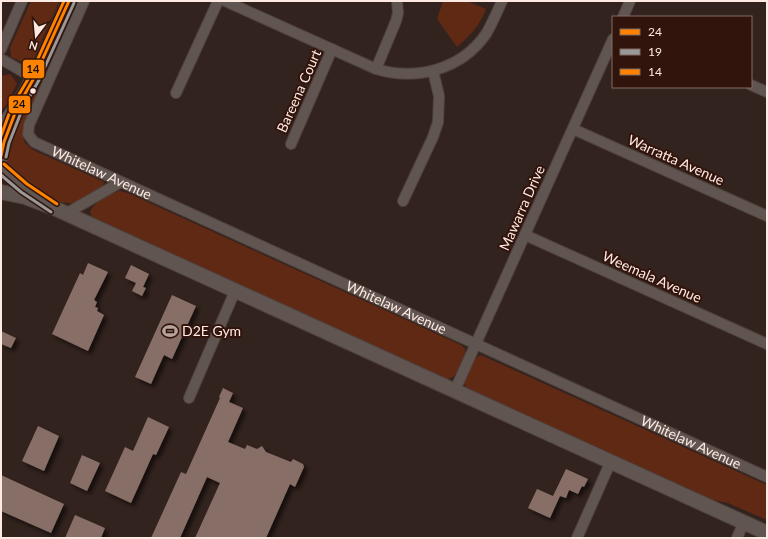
<svg xmlns="http://www.w3.org/2000/svg" width="768" height="539" font-family="Lato,sans-serif">
  <style>
    .green { fill: #602914 }
    .building { fill: #876e66; filter: url(#shadow) }
    .lines { fill: none; stroke-linecap: round; stroke-linejoin: round }
    .street-casing { stroke: #50413d; stroke-width: 12 }
    .secondary-casing { stroke: #50413d; stroke-width: 16 }
    .street { stroke: #605550; stroke-width: 10 }
    .secondary { stroke: #605550; stroke-width: 14 }
    .bus-1-casing { stroke: #31150c; stroke-width: 6 }
    .bus-2-casing { stroke: #31150c; stroke-width: 6 }
    .bus-3-casing { stroke: #31150c; stroke-width: 6 }
    .bus-1 { stroke: #ff8200; stroke-width: 3 }
    .bus-2 { stroke: #999; stroke-width: 3 }
    .bus-3 { stroke: #ff8200; stroke-width: 3 }
    .bus-dot { fill: #ffeae3; stroke: #31150c; stroke-width: 1.5 }
    .labels { text-anchor: middle; stroke-width: 4; stroke-linejoin: round; paint-order: stroke }
    .street-label { font-size: 14px; fill: #ffeae3; stroke: #31150c }
    .poi-label { font-size: 14px; fill: #ffeae3; stroke: #31150c; text-anchor: start }
    .line-badge { stroke: #31150c; stroke-width: 1.5 }
    .pale-badge-label { font-size: 11px; text-anchor: middle; font-weight: bold; fill: #111 }
  </style>
  <defs>
    <filter id="shadow"><feDropShadow dx="3.5" dy="3.5" stdDeviation="2" flood-color="#0009"/></filter>
  </defs>
  <rect width="100%" height="100%" fill="#33231e"/>
  <g class="green">
    <polygon points="31,1 59,1 34,58 25,63 11,57 10,48"/>
    <path d="M443 1H467L486 9C480 25 470 36 457 47L437 19Z"/>
    <polygon points="10,74 17,83 7,104 1,111 1,76"/>
    <path d="M34 94 38 96 22 133 25 143 33 150 104 182 103 186C95 191 86 199 76 202 52 210 21 178 6 164L5 160 14 131Z"/>
    <path d="M120 191 128 193 461 345 465 349V353C462 363 458 379 446 379L92 217 90 212C92 204 111 193 120 191Z"/>
    <path d="M481 355 767 485V520L728 503 713 500 467 388 464 384C465 375 472 358 481 355Z"/>
  </g>
  <g class="building">
    <polygon points="88,263 108,272 94,300 97,302 95,307 98,308 97,311 104,315 88,351 52,334 80,273 83,275"/>
    <polygon points="131,265 149,274 143,287 146,288 142,296 132,291 136,283 125,278"/>
    <polygon points="172,295 196,306 172,359 164,355 151,384 135,377"/>
    <polygon points="1,331 16,338 11,348 1,344"/>
    <polygon points="223,388 233,393 229,402 243,408 228,442 245,449 247,445 257,449 262,446 266,452 291,462 293,459 303,464 304,467 295,487 290,484 266,538 195,538 220,483 207,477 180,538 151,538 181,472 186,474 220,398 219,397"/>
    <polygon points="148,417 169,427 156,455 153,454 131,503 105,491 125,447 133,451"/>
    <polygon points="38,426 59,436 44,471 22,461"/>
    <polygon points="82,455 100,463 87,491 70,483"/>
    <polygon points="566,469 588,479 584,487 582,486 578,494 569,490 566,498 560,496 550,518 528,508 537,489 553,496"/>
    <polygon points="1,475 64,504 51,533 1,511"/>
    <polygon points="75,515 105,528 101,538 65,538"/>
  </g>
  <g class="lines">
    <defs>
      <g id="street">
        <path id="s1" d="M84 1 29 125 28 134 34 142 767 477"/>
        <path d="M225 1 376 69C416 81 461 70 486 34 492 24 497 12 502 1"/>
        <polyline points="623,17 630,1"/>
        <polyline points="1,49 22,1"/>
        <polyline points="1,59 34,78"/>
        <polyline points="376,69 396,21 398,13 397,1"/>
        <polyline points="751,85 767,92"/>
        <polyline points="176,93 218,1"/>
        <polyline points="573,129 767,216"/>
        <polyline points="291,144 332,49"/>
        <polyline points="403,201 433,137 438,122 439,96 433,71"/>
        <polyline points="67,213 121,182"/>
        <polyline points="525,235 767,344"/>
        <polyline points="455,390 613,39"/>
        <polyline points="189,398 235,291"/>
        <polyline points="577,538 611,461"/>
        <polyline points="737,538 744,522"/>
      </g>
      <g id="secondary">
        <path d="M1 129C31 90 49 45 69 1"/>
        <polyline points="1,156 4,142 12,119"/>
        <polyline points="1,168 18,183 35,196"/>
        <polyline points="1,192 25,197 54,208 767,533"/>
      </g>
    </defs>
    <use href="#street" class="street-casing"/>
    <use href="#secondary" class="secondary-casing"/>
    <use href="#street" class="street"/>
    <use href="#secondary" class="secondary"/>
    <defs>
      <polyline id="bus-1" points="1,156 4,142 17,108 34,78 69,1"/>
      <g id="bus-2">
        <polyline points="6,157 9,143 22,110 39,80 74,3"/>
        <polyline points="1,175 21,192 51,212"/>
      </g>
      <g id="bus-3">
        <polyline points="1,136 12,106 30,76 64,1"/>
        <polyline points="4,164 27,184 57,204"/>
      </g>
    </defs>
    <use href="#bus-1" class="bus-1-casing"/>
    <use href="#bus-2" class="bus-2-casing"/>
    <use href="#bus-3" class="bus-3-casing"/>
    <use href="#bus-1" class="bus-1"/>
    <use href="#bus-2" class="bus-2"/>
    <use href="#bus-3" class="bus-3"/>
  </g>
  <defs>
    <symbol id="stadium-bare" viewBox="-9 -9 18 18"><path d="M0-5a6.5 5 0 1 0 0 10a6.5 5 0 1 0 0-10ZM-3.5-1.8h7v3.6h-7Z" fill="#b8a49e" stroke="#31150c" stroke-width="2.5" paint-order="stroke"/></symbol>
  </defs>
  <g fill-rule="evenodd">
    <use href="#stadium-bare" x="159" y="320" width="22" height="22"/>
  </g>
  <circle class="bus-dot" cx="33" cy="91" r="3.5"/>
  <g class="labels">
    <g class="street-label">
      <text transform="translate(299 91) rotate(-66)" y="5">Bareena Court</text>
      <text transform="translate(676 160) rotate(24)" y="5">Warratta Avenue</text>
      <text dy="5" stroke="none"><textPath href="#s1" startOffset="229">Whitelaw Avenue</textPath></text>
      <text transform="translate(522 208) rotate(-66)" y="5">Mawarra Drive</text>
      <text transform="translate(652 277) rotate(24)" y="5">Weemala Avenue</text>
      <text dy="5" stroke="none"><textPath href="#s1" startOffset="553">Whitelaw Avenue</textPath></text>
      <text dy="5" stroke="none"><textPath href="#s1" startOffset="877">Whitelaw Avenue</textPath></text>
    </g>
    <g class="poi-label">
      <text x="182" y="336">D2E Gym</text>
    </g>
  </g>
  <g class="line-badge">
    <rect x="22" y="59" width="23" height="20" rx="4" fill="#ff8200"/>
    <rect x="8" y="95" width="23" height="19" rx="4" fill="#ff8200"/>
  </g>
  <g class="pale-badge-label">
    <text x="33" y="73">14</text>
    <text x="19" y="108">24</text>
  </g>
  <rect width="768" height="539" fill="none" stroke="#ffeae3" stroke-width="4"/>
  <rect x="612" y="16" width="140" height="72" fill="#31150c" stroke="#836a62"/>
  <rect x="620" y="29" width="20" height="6" fill="#ff8200" stroke="#836a62"/>
  <text x="648" y="36" font-size="12" fill="#ffeae3">24</text>
  <rect x="620" y="49" width="20" height="6" fill="#999999" stroke="#836a62"/>
  <text x="648" y="56" font-size="12" fill="#ffeae3">19</text>
  <rect x="620" y="69" width="20" height="6" fill="#ff8200" stroke="#836a62"/>
  <text x="648" y="76" font-size="12" fill="#ffeae3">14</text>
  <g transform="translate(36 36) rotate(196)" stroke="#31150c" stroke-width="3" paint-order="stroke">
  <path d="M0-3L7 15L0 10L-7 15Z" fill="#ffeae3"/>
  <text y="-6" font-size="11" font-weight="bold" text-anchor="middle" fill="#ffeae3">N</text>
  </g>
</svg>
